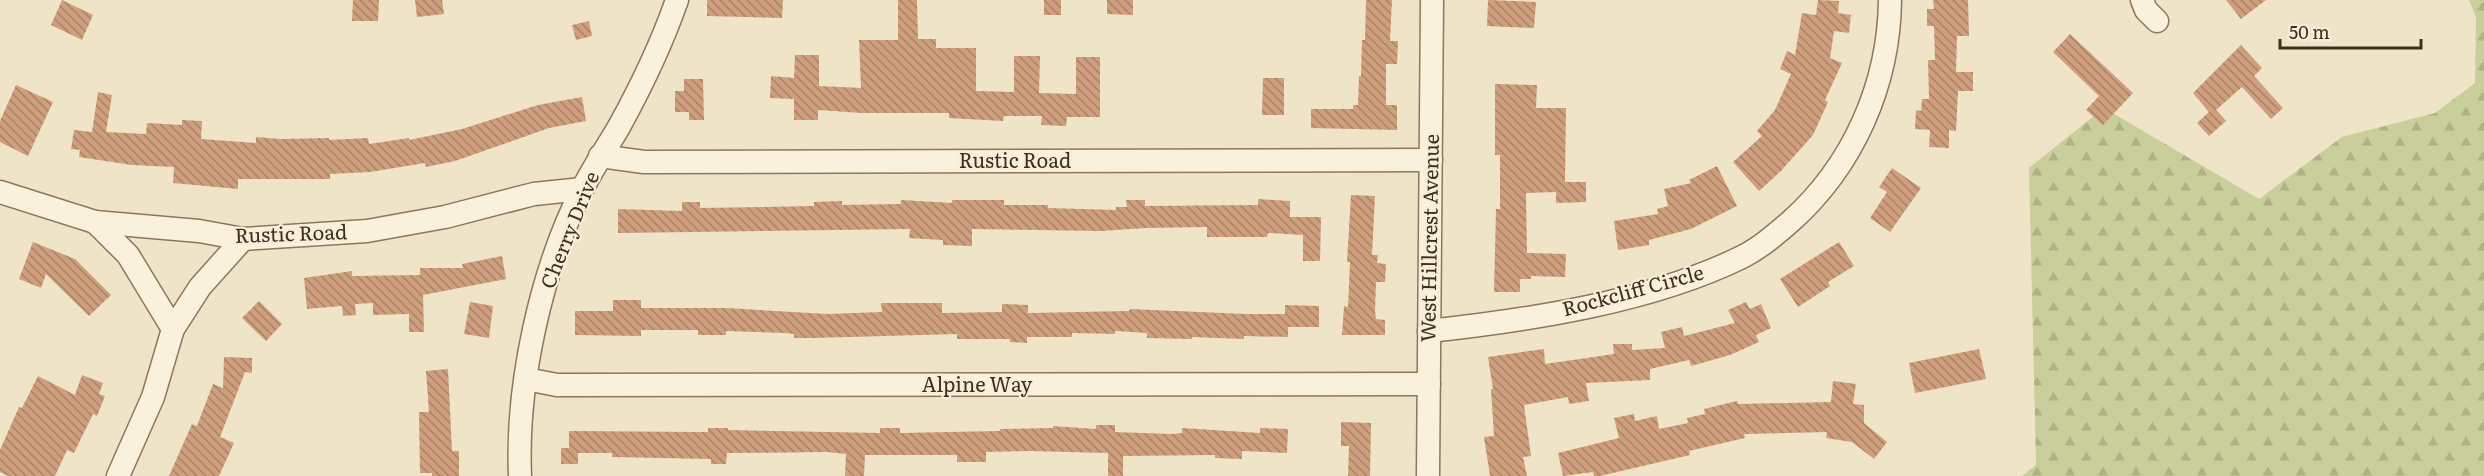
<svg xmlns="http://www.w3.org/2000/svg" width="2484" height="476" font-family="Literata,serif">
  <style>
    .forest { fill: url(#forest-firs) }
    .building { fill: url(#building-back-hatch) }
    .lines { fill: none; stroke-linecap: round; stroke-linejoin: round }
    .minor-casing { stroke: #8d765c; stroke-width: 25 }
    .minor { stroke: #faf1dc; stroke-width: 22 }
    .labels { text-anchor: middle; stroke-width: 4.5; stroke-linejoin: round; paint-order: stroke }
    .street-label { font-size: 20px; fill: #3d2e20; stroke: #f7eed8 }
  </style>
  <defs>
    <pattern id="forest-firs" width="22" height="20" patternUnits="userSpaceOnUse" patternTransform="scale(1.5)"><rect width="22" height="20" fill="#c9cf9b"/><path d="M5 1l3.5 6h-7zM16 11l3.5 6h-7z" fill="#aeb285"/></pattern>
    <pattern id="building-back-hatch" width="6" height="6" patternUnits="userSpaceOnUse" patternTransform="scale(1.5)"><rect width="6" height="6" fill="#cf9f7d"/><path d="M-1 5l2 2M0 0l6 6M5-1l2 2" fill="none" stroke="#a98266"/></pattern>
  </defs>
  <rect width="100%" height="100%" fill="#f0e4c8"/>
  <polygon class="forest" points="2469,0 2484,0 2484,476 2022,476 2036,465 2029,168 2104,108 2259,199 2342,137 2435,113 2475,83 2476,17"/>
  <g class="building">
    <polygon points="62,0 93,15 82,40 51,25"/>
    <polygon points="353,0 379,0 378,21 352,21"/>
    <polygon points="415,0 442,0 444,14 417,17"/>
    <polygon points="707,0 783,0 782,18 707,16"/>
    <polygon points="898,0 917,0 918,39 936,39 936,48 976,48 976,91 1014,92 1014,56 1040,56 1039,93 1076,94 1076,57 1100,57 1100,117 1067,117 1066,126 1041,125 1042,116 1004,116 1003,121 949,118 949,113 861,113 818,110 818,120 794,120 794,99 770,98 771,76 794,78 795,55 819,55 819,86 861,88 859,40 898,40"/>
    <rect x="1044" y="0" width="17" height="15"/>
    <polygon points="1107,0 1133,0 1133,15 1107,14"/>
    <polygon points="1366,0 1392,0 1390,41 1398,41 1397,64 1386,64 1386,105 1397,105 1397,130 1311,128 1311,109 1353,109 1353,105 1358,105 1359,76 1361,76 1362,40 1365,40"/>
    <polygon points="1488,0 1536,2 1534,28 1487,26"/>
    <polygon points="1818,0 1839,1 1838,13 1851,15 1849,33 1834,31 1830,58 1842,63 1825,100 1828,102 1813,135 1780,172 1759,191 1733,162 1762,136 1757,131 1775,110 1791,74 1780,69 1787,51 1795,55 1802,13 1816,15"/>
    <polygon points="1933,0 1968,0 1969,36 1957,36 1956,72 1973,72 1973,91 1958,91 1956,131 1949,130 1949,148 1929,147 1930,130 1915,129 1916,110 1921,111 1922,99 1929,99 1928,60 1935,60 1934,26 1927,26 1927,9 1934,9"/>
    <polygon points="2226,0 2266,0 2241,19"/>
    <polygon points="589,21 592,36 576,40 572,25"/>
    <polygon points="2070,34 2133,93 2103,125 2086,110 2099,96 2053,52"/>
    <polygon points="2241,45 2262,68 2254,76 2283,108 2271,119 2242,87 2216,110 2226,121 2209,136 2197,123 2209,112 2193,93"/>
    <polygon points="1263,78 1284,78 1284,115 1262,115"/>
    <polygon points="684,79 703,79 704,120 689,120 689,112 675,112 675,91 684,91"/>
    <polygon points="1495,84 1537,85 1536,108 1566,108 1565,182 1586,182 1586,202 1556,203 1556,192 1526,193 1527,253 1566,254 1565,277 1531,276 1531,279 1520,279 1520,292 1494,292 1496,209 1500,209 1500,155 1495,155"/>
    <polygon points="16,85 53,102 28,156 0,142 0,121"/>
    <polygon points="98,92 112,95 106,132 146,134 147,123 182,125 182,120 202,121 201,139 256,143 256,137 281,139 329,138 329,140 368,138 369,144 409,138 409,140 462,129 538,105 582,97 586,121 549,128 455,161 426,167 425,163 370,172 330,174 330,179 238,179 238,189 173,183 174,167 132,165 79,157 80,150 71,149 74,130 92,132"/>
    <polygon points="1717,166 1737,206 1691,229 1649,240 1649,245 1618,250 1614,221 1658,214 1657,209 1668,206 1664,189 1691,183 1689,180"/>
    <polygon points="1892,168 1921,188 1890,232 1870,218 1887,192 1879,187"/>
    <polygon points="1351,195 1375,196 1372,255 1378,255 1377,263 1386,264 1385,282 1376,282 1375,311 1376,319 1385,320 1385,335 1342,335 1344,306 1348,307 1350,262 1347,262"/>
    <polygon points="1258,199 1290,201 1290,217 1321,217 1320,261 1303,261 1303,235 1268,233 1267,237 1207,237 1207,227 1145,228 1102,231 972,229 972,246 943,245 943,240 909,238 910,229 618,233 618,209 682,211 682,202 700,202 700,208 814,206 814,202 842,201 842,205 901,204 901,200 952,203 952,200 1004,200 1004,205 1048,205 1048,208 1116,210 1116,207 1127,207 1126,200 1145,200 1145,206 1258,205"/>
    <polygon points="33,242 75,259 111,295 89,316 46,274 41,288 19,279"/>
    <polygon points="1839,242 1854,266 1828,282 1830,286 1798,307 1780,279"/>
    <polygon points="502,256 506,279 423,295 424,332 409,332 409,314 373,315 373,303 355,304 356,315 343,316 342,306 307,309 304,278 352,271 352,276 420,275 420,268 463,268 462,264"/>
    <polygon points="613,300 641,300 641,308 726,308 827,314 882,312 881,303 942,303 942,313 1002,312 1002,304 1028,305 1028,313 1129,311 1130,309 1246,314 1285,314 1285,305 1319,306 1319,327 1288,327 1288,337 1244,336 1244,339 1192,337 1192,339 1147,338 1147,333 1115,331 1115,334 1072,333 1072,337 1027,337 1027,343 1010,342 1010,339 957,339 957,334 813,338 794,338 794,334 784,333 726,331 726,335 698,335 698,330 641,330 641,336 575,335 575,311 613,311"/>
    <polygon points="259,301 282,324 266,341 242,318"/>
    <polygon points="470,302 493,306 489,338 464,334"/>
    <polygon points="1746,302 1750,309 1761,304 1771,328 1756,335 1759,342 1730,355 1691,366 1689,360 1650,369 1650,380 1586,383 1589,401 1569,404 1568,397 1524,405 1531,456 1523,457 1527,476 1490,476 1484,437 1494,436 1491,389 1493,389 1488,357 1544,349 1545,364 1614,354 1613,344 1632,344 1632,350 1665,348 1661,332 1682,327 1684,336 1735,323 1728,310"/>
    <polygon points="1979,349 1986,379 1915,393 1909,363"/>
    <polygon points="224,357 252,358 252,373 245,372 220,437 234,443 219,476 169,476 192,424 197,426 213,384 223,388"/>
    <polygon points="448,369 452,451 459,451 459,476 432,476 432,473 420,473 419,412 429,412 426,371"/>
    <polygon points="82,375 103,383 99,394 105,396 97,416 93,414 74,453 67,450 55,476 8,476 0,472 0,450 19,407 22,408 38,376 75,395"/>
    <polygon points="1833,381 1856,384 1853,404 1864,405 1864,423 1887,442 1874,459 1852,442 1826,438 1827,432 1744,434 1745,438 1689,451 1690,455 1600,476 1594,476 1593,472 1563,476 1558,453 1619,438 1614,418 1634,414 1635,421 1657,416 1659,429 1688,423 1687,418 1705,414 1704,409 1737,401 1738,404 1831,402"/>
    <polygon points="1341,422 1371,423 1370,476 1348,476 1349,446 1341,446"/>
    <polygon points="1096,425 1115,425 1115,432 1172,434 1182,433 1182,428 1260,433 1260,428 1288,429 1287,453 1242,451 1242,459 1215,458 1215,455 1123,456 1123,476 1108,476 1108,453 1029,451 986,452 986,462 957,462 957,455 865,455 864,476 845,476 846,454 827,452 727,453 726,464 711,464 711,459 612,457 612,453 578,453 578,464 561,464 561,448 569,448 569,431 699,432 708,432 708,428 728,428 728,430 880,433 880,428 900,428 900,433 1000,431 1000,429 1053,428 1053,426 1096,429"/>
  </g>
  <g class="lines">
    <defs>
      <g id="minor">
        <polyline points="2142,0 2146,10 2157,21"/>
        <polyline points="600,156 644,162 1431,160"/>
        <polyline points="0,192 95,222 199,231 243,239 367,231 445,217 534,194 582,189"/>
        <polyline points="95,222 128,255 173,329"/>
        <path d="M1429 331C1530 320 1650 302 1742 257 1760 248 1775 235 1790 222 1853 166 1889 85 1890 0"/>
        <polyline points="526,379 557,385 1429,384"/>
        <polyline points="118,476 153,397 173,329 200,287 243,239"/>
        <path d="M520 476C516 385 541 269 583 188 594 166 608 146 620 125 642 85 662 43 677 0"/>
        <polyline points="1428,476 1432,0"/>
      </g>
    </defs>
    <use href="#minor" class="minor-casing"/>
    <use href="#minor" class="minor"/>
  </g>
  <g class="labels">
    <g class="street-label">
      <text x="1015" y="168">Rustic Road</text>
      <text transform="translate(570 230) rotate(-68)" y="7">Cherry Drive</text>
      <text transform="translate(291 234) rotate(-2)" y="7">Rustic Road</text>
      <text transform="translate(1430 238) rotate(-89)" y="7">West Hillcrest Avenue</text>
      <text transform="translate(1633 291) rotate(-15)" y="7">Rockcliff Circle</text>
      <text x="977" y="392">Alpine Way</text>
    </g>
  </g>
  <path d="M2280 39v9h141v-9" fill="none" stroke="#3d2e20" stroke-width="3"/>
  <text x="2289" y="39" font-size="18" fill="#3d2e20" stroke="#f7eed8" stroke-width="4.5" paint-order="stroke">50 m</text>
</svg>
